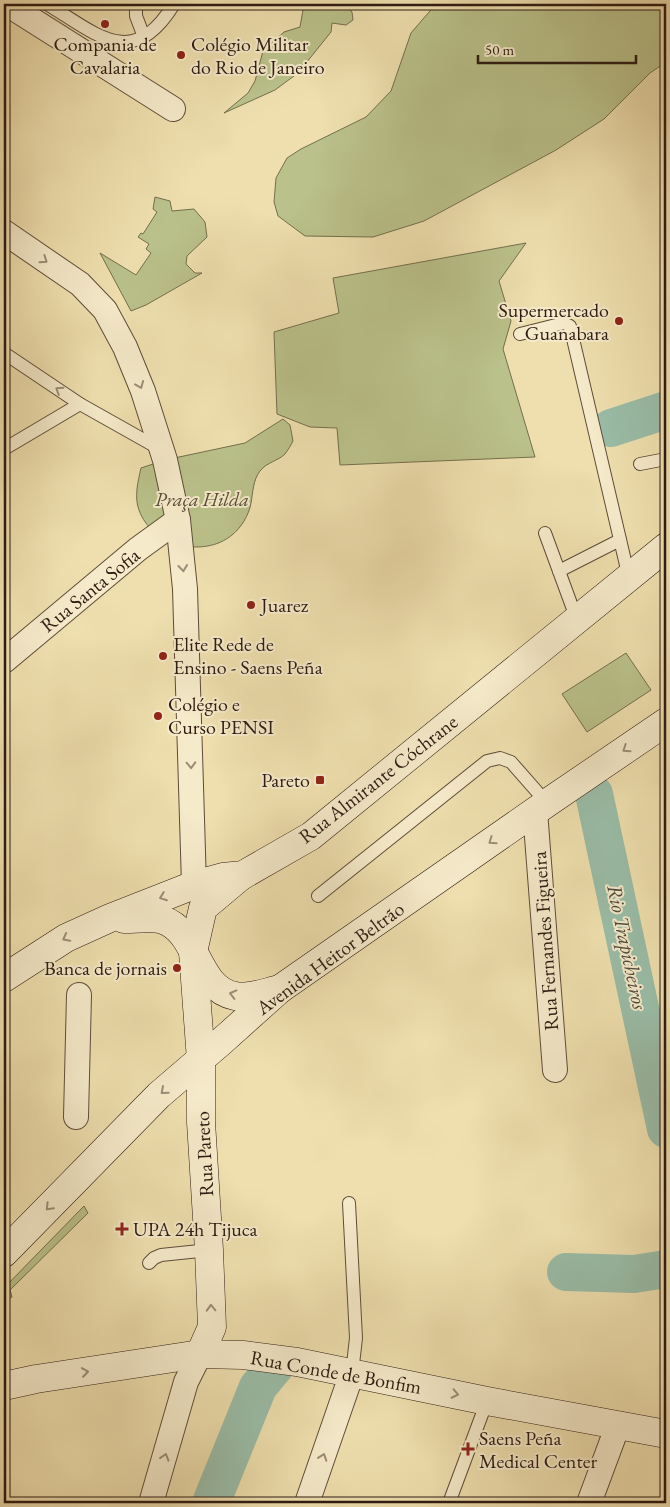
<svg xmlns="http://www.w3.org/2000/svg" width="670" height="1507" font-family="'EB Garamond',serif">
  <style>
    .green { fill: #bac18a; stroke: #746e4e }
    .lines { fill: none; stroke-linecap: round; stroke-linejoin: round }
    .river { stroke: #9abda8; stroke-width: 38 }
    .lane-casing { stroke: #5e4c39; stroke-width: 14 }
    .street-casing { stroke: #5e4c39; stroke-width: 26 }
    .secondary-casing { stroke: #2d1b12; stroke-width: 29 }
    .lane { stroke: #f5eaca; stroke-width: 12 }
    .street { stroke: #f5eaca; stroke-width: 24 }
    .secondary { stroke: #f5eaca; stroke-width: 28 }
    .oneway { stroke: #9b8d77 }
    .poi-dot { fill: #8f2418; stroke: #f5eaca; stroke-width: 2 }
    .labels { text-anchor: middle; stroke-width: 4; stroke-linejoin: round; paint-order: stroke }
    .poi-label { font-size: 20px; fill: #2d1b12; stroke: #f5eaca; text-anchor: start }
    .park-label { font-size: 20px; font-style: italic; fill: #574d36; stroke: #f5eaca }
    .street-label { font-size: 20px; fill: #2d1b12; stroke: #f5eaca }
    .water-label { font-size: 21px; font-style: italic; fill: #4e4c3f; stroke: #f5eaca }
  </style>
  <rect width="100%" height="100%" fill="#efdfae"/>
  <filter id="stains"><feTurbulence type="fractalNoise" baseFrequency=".004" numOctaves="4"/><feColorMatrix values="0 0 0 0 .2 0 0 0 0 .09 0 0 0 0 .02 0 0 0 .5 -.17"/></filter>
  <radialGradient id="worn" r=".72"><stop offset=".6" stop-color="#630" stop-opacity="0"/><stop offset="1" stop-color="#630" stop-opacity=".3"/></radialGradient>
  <g class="green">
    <polygon points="304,4 345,4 352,12 353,20 346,25 332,23 331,32 298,73 275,90 224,113 248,93 255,81 263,51 284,32 300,27"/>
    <polygon points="436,4 666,4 666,62 650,73 604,119 556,150 424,221 373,237 305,236 278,216 274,202 276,178 287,158 301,149 366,117 391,91 411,33"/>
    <polygon points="155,197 170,201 172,211 194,209 205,222 207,237 187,256 186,264 195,273 202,273 146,305 131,311 100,253 136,275 151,253 146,249 149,244 138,237 141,233 143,234 157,212 153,209"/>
    <polygon points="526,243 499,281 511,321 503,349 535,457 340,465 337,428 310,427 277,414 274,332 339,313 333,278"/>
    <path d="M283 419 290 425 293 441C291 445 288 450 285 454 278 461 267 462 260 471 253 480 253 492 251 503 249 515 241 528 232 535 203 559 151 545 139 510 134 497 138 481 141 468L165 460 245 443Z"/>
    <polygon points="626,653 651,690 587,732 562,694"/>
    <polygon points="84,1206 88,1213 10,1290 12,1297 5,1300 6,1304 4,1305 4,1288"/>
  </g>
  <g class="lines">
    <g class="river">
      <polyline points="611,428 666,410"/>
      <polyline points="594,794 666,1129"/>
      <polyline points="566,1272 634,1274 666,1269"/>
      <polyline points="211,1503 258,1387 277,1364"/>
    </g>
    <defs>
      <g id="lane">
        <path d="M47 4C98 35 133 71 174 4"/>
        <polyline points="136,4 136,16 144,37"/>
        <polyline points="520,334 564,323 570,326 629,578"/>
        <polyline points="4,353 80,404 160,449"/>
        <polyline points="4,449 80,404"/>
        <polyline points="640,464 666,459"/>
        <polyline points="545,533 577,620"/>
        <polyline points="559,571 620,540"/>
        <polyline points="318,896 487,761 500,758 511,762 547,803"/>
        <polyline points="349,1203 356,1338 352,1373"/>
        <polyline points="149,1263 154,1258 161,1255 209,1250"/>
        <polyline points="449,1503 487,1401"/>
      </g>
      <g id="street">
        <polyline points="7,4 173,109"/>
        <polyline points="4,232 80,284 105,310 125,347 143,391 165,460 178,520 185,589 194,885"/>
        <polyline points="4,661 138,549 178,520"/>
        <polyline points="535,811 555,1070"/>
        <polyline points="76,1117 79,995"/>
        <polyline points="151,1503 186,1382 200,1354"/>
        <polyline points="307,1503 352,1373"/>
        <polyline points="589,1503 618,1425"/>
      </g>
      <g id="secondary">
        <path d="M124 919C134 919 155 917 163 920 199 932 195 988 235 996 249 999 266 992 280 989"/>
        <polyline points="4,978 66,938 110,918 194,885 223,877 243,875 311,836 666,547"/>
        <polyline points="4,1253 159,1095 222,1041 280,989 547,803 666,722"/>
        <polyline points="200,1354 212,1327 209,1250 201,1122 201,1060 193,952 203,908 240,877"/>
        <polyline points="4,1386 36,1379 200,1354 243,1355 297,1362 487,1401 666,1434"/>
      </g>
    </defs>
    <use href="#lane" class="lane-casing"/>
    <use href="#street" class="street-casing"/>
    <use href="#secondary" class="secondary-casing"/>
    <use href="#lane" class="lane"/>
    <use href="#street" class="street"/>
    <use href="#secondary" class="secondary"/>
  </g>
  <defs><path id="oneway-chevron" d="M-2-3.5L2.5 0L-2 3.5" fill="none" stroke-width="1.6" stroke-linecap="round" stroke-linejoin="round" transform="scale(1.25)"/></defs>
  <g class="oneway">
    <use href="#oneway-chevron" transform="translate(44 260) rotate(34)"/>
    <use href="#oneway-chevron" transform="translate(140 385) rotate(68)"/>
    <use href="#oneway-chevron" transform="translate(59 390) rotate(-147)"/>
    <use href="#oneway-chevron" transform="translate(183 568) rotate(84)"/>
    <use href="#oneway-chevron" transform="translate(626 749) rotate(146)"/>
    <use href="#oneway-chevron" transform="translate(191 765) rotate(88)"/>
    <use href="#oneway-chevron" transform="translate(492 841) rotate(145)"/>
    <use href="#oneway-chevron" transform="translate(163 897) rotate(159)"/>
    <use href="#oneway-chevron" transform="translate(66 938) rotate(152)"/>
    <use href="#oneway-chevron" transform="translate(233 994) rotate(-166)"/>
    <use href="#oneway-chevron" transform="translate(164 1091) rotate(139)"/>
    <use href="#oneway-chevron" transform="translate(49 1207) rotate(134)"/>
    <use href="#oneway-chevron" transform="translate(211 1308) rotate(-92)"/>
    <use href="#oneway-chevron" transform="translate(85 1372) rotate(-8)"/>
    <use href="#oneway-chevron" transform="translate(455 1394) rotate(12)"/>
    <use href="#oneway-chevron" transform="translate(165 1457) rotate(-73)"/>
    <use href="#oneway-chevron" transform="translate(323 1457) rotate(-71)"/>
  </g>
  <g class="poi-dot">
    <circle cx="105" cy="24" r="5"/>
    <circle cx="181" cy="55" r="5"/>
    <circle cx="619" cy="321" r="5"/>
    <circle cx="251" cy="605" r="5"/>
    <circle cx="163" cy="656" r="5"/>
    <circle cx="158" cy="716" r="5"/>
    <rect x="315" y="775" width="10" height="10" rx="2.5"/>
    <circle cx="177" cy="968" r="5"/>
    <path d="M119.5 1221.5h5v5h5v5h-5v5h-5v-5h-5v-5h5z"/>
    <path d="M465.5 1441.5h5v5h5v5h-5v5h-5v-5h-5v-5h5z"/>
  </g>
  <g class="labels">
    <g class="poi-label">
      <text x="105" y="51" text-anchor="middle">Compania de<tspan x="105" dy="23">Cavalaria</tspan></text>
      <text x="191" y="51">Colégio Militar<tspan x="191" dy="23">do Rio de Janeiro</tspan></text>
      <text x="609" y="317" text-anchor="end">Supermercado<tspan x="609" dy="23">Guanabara</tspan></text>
      <text x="261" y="612">Juarez</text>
      <text x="173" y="651">Elite Rede de<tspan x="173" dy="23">Ensino - Saens Peña</tspan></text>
      <text x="168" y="711">Colégio e<tspan x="168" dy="23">Curso PENSI</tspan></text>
      <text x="310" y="787" text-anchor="end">Pareto</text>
      <text x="167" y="975" text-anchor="end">Banca de jornais</text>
      <text x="133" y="1236">UPA 24h Tijuca</text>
      <text x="479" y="1445">Saens Peña<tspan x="479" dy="23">Medical Center</tspan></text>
    </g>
    <g class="park-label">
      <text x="202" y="506">Praça Hilda</text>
    </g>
    <g class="street-label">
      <text transform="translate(90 590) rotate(-39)" y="7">Rua Santa Sofia</text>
      <text transform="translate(378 779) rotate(-38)" y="7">Rua Almirante Cóchrane</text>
      <text transform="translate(545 941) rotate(-94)" y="7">Rua Fernandes Figueira</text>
      <text transform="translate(330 958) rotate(-36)" y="7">Avenida Heitor Beltrão</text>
      <text transform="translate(204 1154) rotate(-93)" y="7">Rua Pareto</text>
      <text transform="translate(336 1372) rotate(10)" y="7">Rua Conde de Bonfim</text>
    </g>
    <g class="water-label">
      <text transform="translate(627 947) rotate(78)" y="7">Rio Trapicheiros</text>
    </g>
  </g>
  <rect width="670" height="1507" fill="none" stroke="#efdfae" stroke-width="20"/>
  <rect x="5" y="5" width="660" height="1497" fill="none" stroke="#2d1b12" stroke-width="2.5"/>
  <rect x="10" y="10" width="650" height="1487" fill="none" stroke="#2d1b12"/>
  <path d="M478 55v8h158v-8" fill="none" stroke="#2d1b12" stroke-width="2.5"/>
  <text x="485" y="55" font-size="15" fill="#2d1b12" stroke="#f5eaca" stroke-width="4" paint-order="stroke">50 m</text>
  <rect width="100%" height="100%" filter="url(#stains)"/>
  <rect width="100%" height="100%" fill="url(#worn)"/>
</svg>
